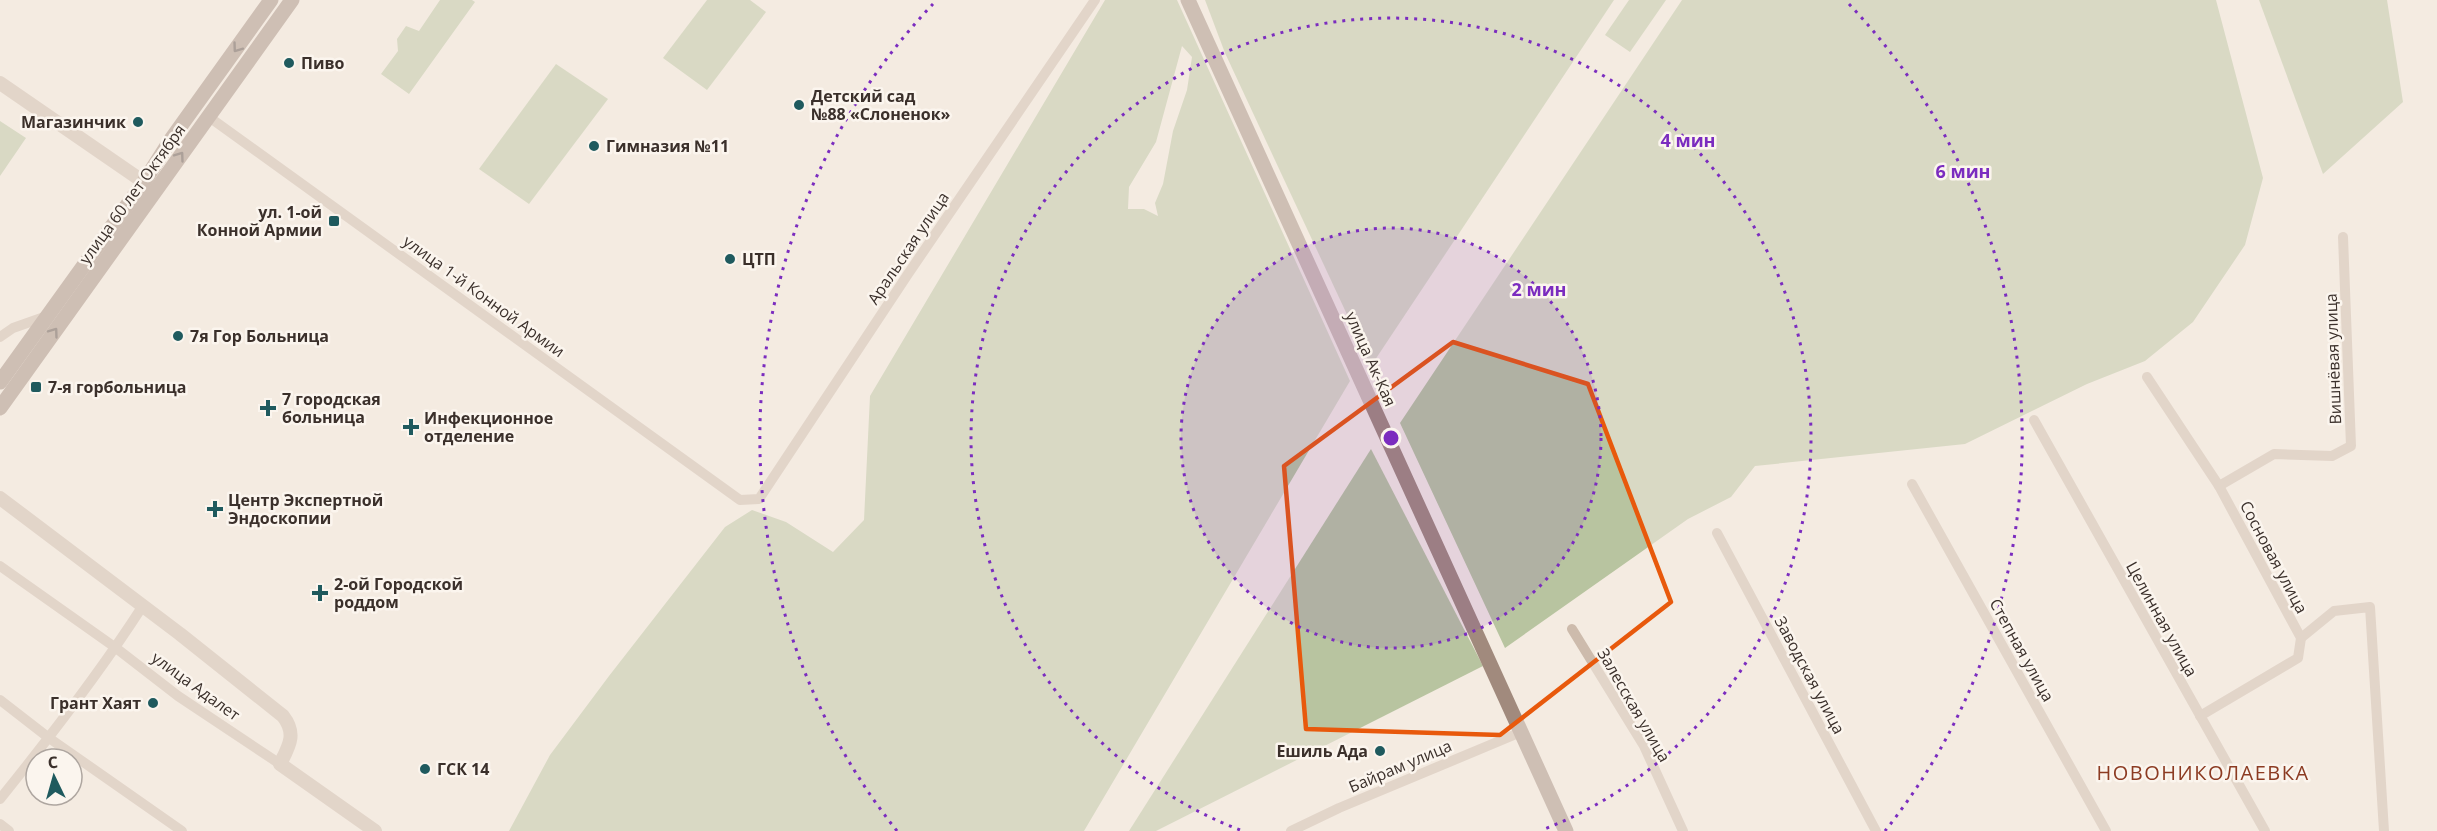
<svg xmlns="http://www.w3.org/2000/svg" width="2437" height="831" font-family="'Open Sans',sans-serif">
  <style>
    .green { fill: #b8c4a0; fill-rule: evenodd }
    .lines { fill: none; stroke-linecap: round; stroke-linejoin: round }
    .minor { stroke: #cdbbac; stroke-width: 10 }
    .tertiary { stroke: #cdbbac; stroke-width: 14 }
    .secondary { stroke: #a18a7d; stroke-width: 15 }
    .oneway { stroke: #544640 }
    .marked { fill: none; stroke: #e8590c; stroke-width: 4.5; stroke-linejoin: round }
    .ring { fill: none; stroke: #7b2cbf; stroke-width: 3; stroke-dasharray: 3 6 }
    .poi-dot { fill: #1f5a5e; stroke: #fbf5ee; stroke-width: 2 }
    .labels { text-anchor: middle; stroke-width: 5; stroke-linejoin: round; paint-order: stroke }
    .poi-label { font-size: 16px; font-weight: bold; fill: #3b302b; stroke: #fbf5ee; text-anchor: start }
    .street-label { font-size: 16px; fill: #3b302b; stroke: #fbf5ee }
    .quarter-label { font-size: 20px; letter-spacing: 1.5px; fill: #8c3b22; stroke: #fbf5ee }
    .centre { fill: #7b2cbf; stroke: #fbf5ee; stroke-width: 3 }
    .ring-label { font-size: 18px; text-anchor: middle; font-weight: bold; fill: #7b2cbf; stroke: #fbf5ee; stroke-width: 5; stroke-linejoin: round; paint-order: stroke }
  </style>
  <rect width="100%" height="100%" fill="#f4ebe1"/>
  <g class="green">
    <polygon points="440,0 472,0 475,2 409,94 381,74 398,51 397,39 406,26 419,31"/>
    <polygon points="707,0 750,0 766,12 707,90 663,58"/>
    <path d="M1105 0H1177L1350 381 1084 831H509L550 755 609 676 725 527 752 510 786 522 833 552 864 520 870 396ZM1182 46 1192 57 1187 90 1173 131 1163 184 1155 203 1158 216 1144 209H1128L1129 187 1156 142Z"/>
    <polygon points="1205,0 1614,0 1371,366 1225,53"/>
    <polygon points="1629,0 1666,0 1630,52 1605,35"/>
    <polygon points="1682,0 2216,0 2263,178 2245,245 2193,322 2145,361 2087,384 1965,444 1755,466 1731,497 1688,519 1505,648 1400,423"/>
    <polygon points="2259,0 2387,0 2403,102 2323,174"/>
    <polygon points="556,64 608,99 529,204 479,169"/>
    <polygon points="0,121 26,138 0,176"/>
    <polygon points="1371,449 1483,666 1156,831 1129,831"/>
  </g>
  <g class="lines">
    <g class="minor">
      <polyline points="209,117 740,500 759,499 908,274 1095,0"/>
      <polyline points="0,337 13,328 47,316"/>
      <polyline points="2147,377 2219,486 2301,638 2298,658 2200,716"/>
      <polyline points="2034,420 2265,831"/>
      <polyline points="1912,484 2106,831"/>
      <polyline points="2219,486 2274,454 2332,456 2351,446 2343,237"/>
      <polyline points="1717,533 1876,831"/>
      <polyline points="0,566 116,648 178,696 280,764"/>
      <polyline points="1572,629 1644,746 1683,831"/>
      <polyline points="2301,638 2334,611 2370,607 2384,831"/>
      <polyline points="0,700 49,738 182,831"/>
      <path d="M0 799C50 737 99 674 142 607"/>
      <polyline points="0,824 9,831"/>
      <polyline points="1291,831 1339,808 1521,732"/>
    </g>
    <g class="tertiary">
      <polyline points="0,83 151,187"/>
      <path d="M0 498 180 634 283 716C297 734 289 746 280 764L375 831"/>
    </g>
    <g class="secondary">
      <polyline points="1188,0 1566,831"/>
      <polyline points="0,382 144,182 172,138 271,0"/>
      <polyline points="0,408 292,0"/>
    </g>
  </g>
  <defs><path id="oneway-chevron" d="M-2-3.5L2.5 0L-2 3.5" fill="none" stroke-width="1.6" stroke-linecap="round" stroke-linejoin="round" transform="scale(1.5)"/></defs>
  <g class="oneway">
    <use href="#oneway-chevron" transform="translate(237 48) rotate(126)"/>
    <use href="#oneway-chevron" transform="translate(180 156) rotate(-54)"/>
    <use href="#oneway-chevron" transform="translate(54 332) rotate(-54)"/>
  </g>
  <path d="M0 0H2437V831H0ZM1453 342 1588 384 1671 602 1500 735 1306 729 1284 466Z" fill="#f4ebe1" fill-opacity=".55" fill-rule="evenodd"/>
  <path class="marked" d="M1453 342 1588 384 1671 602 1500 735 1306 729 1284 466Z"/>
  <circle cx="1391" cy="438" r="210" fill="#7b2cbf" fill-opacity=".12"/>
  <g class="ring">
    <circle cx="1391" cy="438" r="210"/>
    <path d="M1240 830A420 420 0 1 1 1542 830"/>
    <path d="M897 831A631 631 0 0 1 933 4M1849 4A631 631 0 0 1 1885 831"/>
  </g>
  <g class="poi-dot">
    <circle cx="289" cy="63" r="6"/>
    <circle cx="799" cy="105" r="6"/>
    <circle cx="138" cy="122" r="6"/>
    <circle cx="594" cy="146" r="6"/>
    <rect x="328" y="215" width="12" height="12" rx="3"/>
    <circle cx="730" cy="259" r="6"/>
    <circle cx="178" cy="336" r="6"/>
    <rect x="30" y="381" width="12" height="12" rx="3"/>
    <path d="M265 399h6v6h6v6h-6v6h-6v-6h-6v-6h6z"/>
    <path d="M408 418h6v6h6v6h-6v6h-6v-6h-6v-6h6z"/>
    <path d="M212 500h6v6h6v6h-6v6h-6v-6h-6v-6h6z"/>
    <path d="M317 584h6v6h6v6h-6v6h-6v-6h-6v-6h6z"/>
    <circle cx="153" cy="703" r="6"/>
    <circle cx="1380" cy="751" r="6"/>
    <circle cx="425" cy="769" r="6"/>
  </g>
  <g class="labels">
    <g class="poi-label">
      <text x="301" y="69">Пиво</text>
      <text x="811" y="102">Детский сад<tspan x="811" dy="18">№88 «Слоненок»</tspan></text>
      <text x="126" y="128" text-anchor="end">Магазинчик</text>
      <text x="606" y="152">Гимназия №11</text>
      <text x="322" y="218" text-anchor="end">ул. 1-ой<tspan x="322" dy="18">Конной Армии</tspan></text>
      <text x="742" y="265">ЦТП</text>
      <text x="190" y="342">7я Гор Больница</text>
      <text x="48" y="393">7-я горбольница</text>
      <text x="282" y="405">7 городская<tspan x="282" dy="18">больница</tspan></text>
      <text x="424" y="424">Инфекционное<tspan x="424" dy="18">отделение</tspan></text>
      <text x="228" y="506">Центр Экспертной<tspan x="228" dy="18">Эндоскопии</tspan></text>
      <text x="334" y="590">2-ой Городской<tspan x="334" dy="18">роддом</tspan></text>
      <text x="141" y="709" text-anchor="end">Грант Хаят</text>
      <text x="1368" y="757" text-anchor="end">Ешиль Ада</text>
      <text x="437" y="775">ГСК 14</text>
    </g>
    <g class="street-label">
      <text transform="translate(132 194) rotate(-54)" y="6">улица 60 лет Октября</text>
      <text transform="translate(908 248) rotate(-56)" y="6">Аральская улица</text>
      <text transform="translate(484 296) rotate(36)" y="6">улица 1-й Конной Армии</text>
      <text transform="translate(1371 359) rotate(66)" y="6">улица Ак-Кая</text>
      <text transform="translate(2333 359) rotate(-92)" y="6">Вишнёвая улица</text>
      <text transform="translate(2274 557) rotate(62)" y="6">Сосновая улица</text>
      <text transform="translate(2162 619) rotate(61)" y="6">Целинная улица</text>
      <text transform="translate(2022 650) rotate(61)" y="6">Степная улица</text>
      <text transform="translate(1810 675) rotate(62)" y="6">Заводская улица</text>
      <text transform="translate(196 686) rotate(36)" y="6">улица Адалет</text>
      <text transform="translate(1634 705) rotate(60)" y="6">Залесская улица</text>
      <text transform="translate(1400 766) rotate(-23)" y="6">Байрам улица</text>
    </g>
    <g class="quarter-label">
      <text x="2203" y="780">НОВОНИКОЛАЕВКА</text>
    </g>
  </g>
  <circle cx="1391" cy="438" r="9" class="centre"/>
  <g class="ring-label">
    <text x="1688" y="147">4 мин</text>
    <text x="1963" y="178">6 мин</text>
    <text x="1539" y="296">2 мин</text>
  </g>
  <g transform="translate(54 777) rotate(355)"><circle r="28" fill="#fbf5ee" stroke="#aea6a0" stroke-width="1.5"/>
  <path d="M0-4.5L10 22L0 15L-10 22Z" fill="#1f5a5e"/>
  <text y="-9" font-size="16" font-weight="bold" text-anchor="middle" fill="#3b302b">С</text>
  </g>
</svg>
